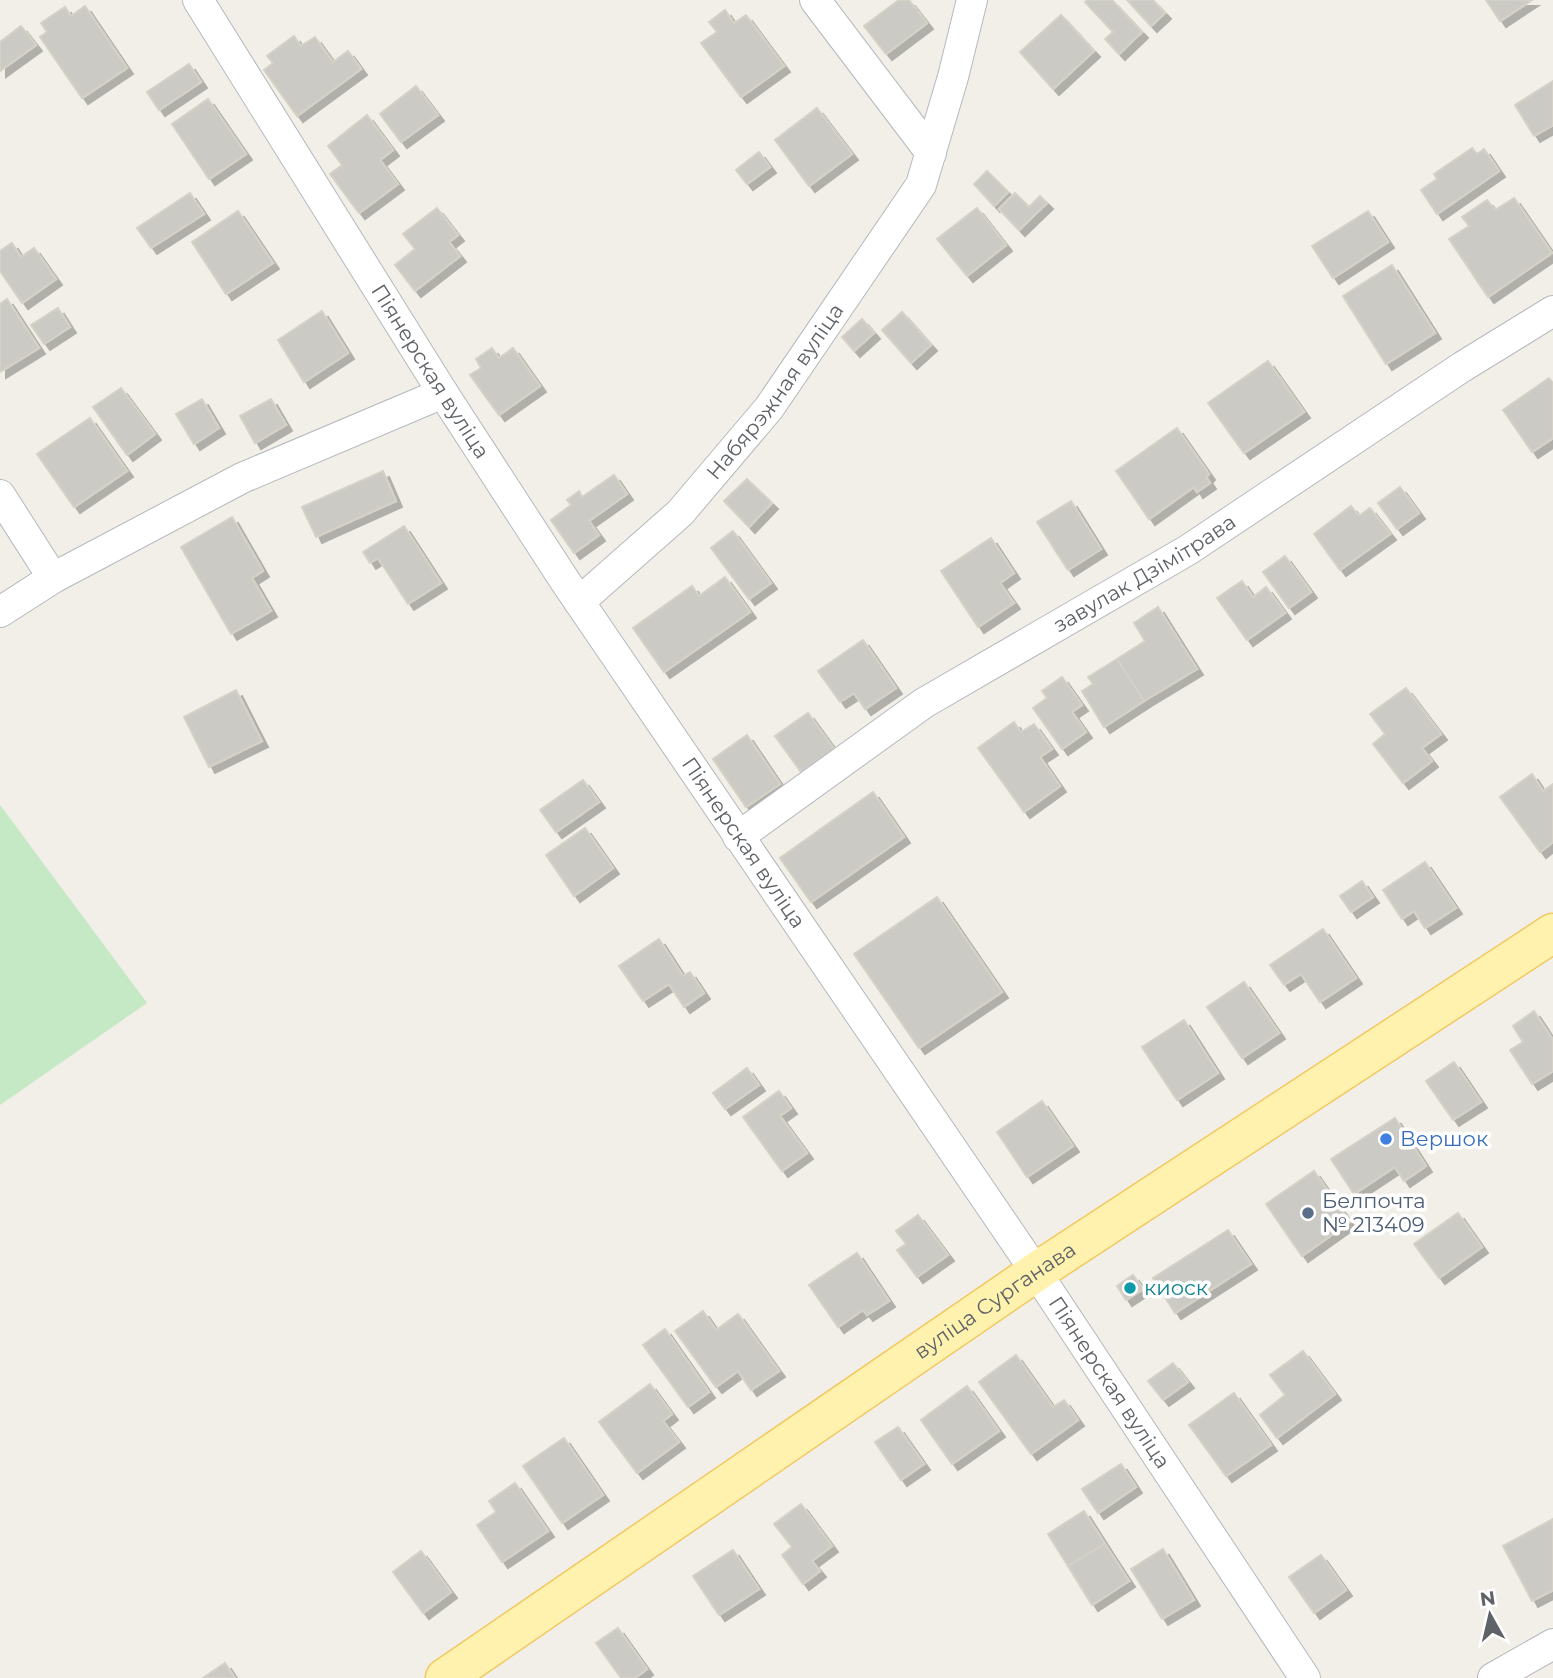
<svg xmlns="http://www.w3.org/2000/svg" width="1553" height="1678" font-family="Montserrat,sans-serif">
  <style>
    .green { fill: #c5e8c5 }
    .building { fill: #cccac5; stroke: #d6d1c6; stroke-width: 2; filter: url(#shadow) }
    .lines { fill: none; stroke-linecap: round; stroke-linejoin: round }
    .street-casing { stroke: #b5b8bc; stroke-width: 32 }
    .primary-casing { stroke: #f2c960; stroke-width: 41 }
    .street { stroke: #fff; stroke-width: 30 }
    .primary { stroke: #fff2af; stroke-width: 38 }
    .shop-dot { fill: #3f7fe0; stroke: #fff; stroke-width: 2.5 }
    .service-dot { fill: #5c6f8a; stroke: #fff; stroke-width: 2.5 }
    .culture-dot { fill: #0f9aa8; stroke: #fff; stroke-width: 2.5 }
    .labels { text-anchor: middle; stroke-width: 7; stroke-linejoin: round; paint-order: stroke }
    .street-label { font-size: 21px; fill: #5f6368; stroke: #fff }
    .shop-label { font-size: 21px; fill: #366cbe; stroke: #fff; text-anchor: start }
    .service-label { font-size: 21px; fill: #4e5e75; stroke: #fff; text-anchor: start }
    .culture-label { font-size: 21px; fill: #0d838f; stroke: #fff; text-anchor: start }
  </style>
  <defs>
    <filter id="shadow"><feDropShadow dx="6" dy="6" stdDeviation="0" flood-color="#0004"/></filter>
  </defs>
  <rect width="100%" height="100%" fill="#f1efe8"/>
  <polygon class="green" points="0,805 147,1003 0,1105"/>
  <g class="building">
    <polygon points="899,0 909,0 927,23 886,54 864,26"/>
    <polygon points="1087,0 1112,0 1142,32 1119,54 1105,39 1113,32 1085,2"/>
    <polygon points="1127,0 1153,0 1165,13 1151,26"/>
    <polygon points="1486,0 1532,0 1500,21"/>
    <polygon points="85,6 127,68 82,98 40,37 47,32 41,23 65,7 71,16"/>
    <polygon points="725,10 734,23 746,15 784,66 741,97 701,43 717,32 709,22"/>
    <polygon points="1061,15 1094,51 1053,89 1020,52"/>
    <polygon points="21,26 36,45 0,71 0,42"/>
    <polygon points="294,36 301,46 315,37 333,62 348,51 361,69 297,116 264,70 273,63 267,56"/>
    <polygon points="189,64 201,82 159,110 147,92"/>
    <polygon points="1553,81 1553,125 1534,136 1515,105"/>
    <polygon points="416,86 438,115 401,142 380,114"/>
    <polygon points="208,99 246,154 209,179 172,124"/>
    <polygon points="817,108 852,154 809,186 775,140"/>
    <polygon points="367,115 393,150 380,160 398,184 359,213 330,174 342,165 328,146"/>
    <polygon points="1472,148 1477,154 1484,149 1499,171 1437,214 1421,190 1437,179 1434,174"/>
    <polygon points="759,152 770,167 747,184 736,170"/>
    <polygon points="987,171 1008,192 994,206 974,184"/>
    <polygon points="190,193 204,214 151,248 137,228"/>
    <polygon points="1015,193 1029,207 1040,196 1047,203 1019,230 999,209"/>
    <polygon points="1514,198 1552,253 1488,297 1449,239 1469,226 1462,217 1487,200 1495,210"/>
    <polygon points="437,208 458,235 449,242 460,256 415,291 395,265 415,249 403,234"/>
    <polygon points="977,208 1006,245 967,276 937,239"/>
    <polygon points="238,211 273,263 226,294 192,242"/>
    <polygon points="1368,211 1388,242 1333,278 1312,246"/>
    <polygon points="12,243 21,257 34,248 56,279 22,303 0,271 0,251"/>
    <polygon points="1392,265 1435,333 1386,364 1343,296"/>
    <polygon points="7,299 39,348 0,372 0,304"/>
    <polygon points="58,308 70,327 44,344 31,325"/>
    <polygon points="322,311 348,353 304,382 278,340"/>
    <polygon points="902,312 931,345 911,363 882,330"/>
    <polygon points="862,319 874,333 854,351 842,337"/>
    <polygon points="492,348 499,358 513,348 540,386 499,415 470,375 481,368 476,359"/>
    <polygon points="1268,361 1304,412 1244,453 1208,403"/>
    <polygon points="1549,378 1553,383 1553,438 1532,452 1503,410"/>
    <polygon points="121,388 155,434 127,455 93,407"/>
    <polygon points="202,399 219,428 194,444 176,414"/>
    <polygon points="271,399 286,425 255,443 240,416"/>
    <polygon points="90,418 127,471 74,507 37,454"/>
    <polygon points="1177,428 1209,474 1206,477 1210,483 1197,492 1194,487 1149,519 1116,471"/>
    <polygon points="383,471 396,501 316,537 302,507"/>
    <polygon points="614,475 627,494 589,521 599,535 574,553 551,520 571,505 567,500 579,491 582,497"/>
    <polygon points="747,479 772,503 749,527 724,501"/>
    <polygon points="1400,487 1419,513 1397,529 1378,503"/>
    <polygon points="1071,501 1101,549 1068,570 1037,522"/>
    <polygon points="1351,506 1359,516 1370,508 1390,534 1340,570 1314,534"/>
    <polygon points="232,517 263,571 252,578 271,611 231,634 181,547"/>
    <polygon points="404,526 441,583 408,604 378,558 370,563 363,552"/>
    <polygon points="733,531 771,583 749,599 711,548"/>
    <polygon points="991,538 1014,573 1000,583 1014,603 978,627 941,571"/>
    <polygon points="1285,556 1311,592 1289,608 1263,572"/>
    <polygon points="725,577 750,612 664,672 633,628 692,586 699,596"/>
    <polygon points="1242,581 1253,597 1266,587 1285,613 1247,640 1217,598"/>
    <polygon points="1158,607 1197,669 1144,701 1117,659 1145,641 1134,623"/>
    <polygon points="863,640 896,688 865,709 854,693 840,702 818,671"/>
    <polygon points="1117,659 1144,701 1104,727 1082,691 1093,684 1088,677"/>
    <polygon points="1062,677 1082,705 1072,712 1086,732 1062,749 1033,708 1047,698 1042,691"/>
    <polygon points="1406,688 1441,734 1422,748 1432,761 1403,783 1373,744 1385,734 1370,714"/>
    <polygon points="236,690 262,741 209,767 184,717"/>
    <polygon points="808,713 834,749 801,772 775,736"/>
    <polygon points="1014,722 1021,732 1034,724 1052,749 1040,757 1060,786 1024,812 978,748"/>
    <polygon points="747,735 780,784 746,807 713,759"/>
    <polygon points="1532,774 1543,791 1553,784 1553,842 1540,852 1500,797"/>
    <polygon points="583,780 599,802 556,832 540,810"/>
    <polygon points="873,792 904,837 811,902 780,858"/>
    <polygon points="585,828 613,868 574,896 546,855"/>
    <polygon points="1425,862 1456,908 1425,928 1414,911 1402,919 1383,890"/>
    <polygon points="1362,881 1373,897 1351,912 1340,896"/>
    <polygon points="937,897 1002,992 919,1048 854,954"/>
    <polygon points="1323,929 1356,978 1320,1002 1301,974 1284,985 1270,965"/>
    <polygon points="659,939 683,976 690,972 704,993 684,1007 669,984 643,1001 619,966"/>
    <polygon points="1244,982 1279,1033 1242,1058 1207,1007"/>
    <polygon points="1534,1011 1553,1040 1553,1071 1532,1084 1510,1050 1523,1042 1513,1026"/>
    <polygon points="1184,1020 1218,1073 1177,1100 1142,1047"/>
    <polygon points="1454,1062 1481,1102 1453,1120 1426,1081"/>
    <polygon points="747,1068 759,1085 725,1109 713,1093"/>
    <polygon points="779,1091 791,1108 780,1116 807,1153 782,1171 743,1117"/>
    <polygon points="1042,1101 1073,1146 1027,1177 997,1132"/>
    <polygon points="1395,1118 1426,1166 1404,1181 1395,1167 1354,1194 1331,1159"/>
    <polygon points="1314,1171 1350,1222 1302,1256 1266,1204"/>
    <polygon points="1458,1213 1482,1247 1439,1278 1414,1244"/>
    <polygon points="918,1215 948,1255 917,1277 897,1250 906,1244 896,1231"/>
    <polygon points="1228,1230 1251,1264 1175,1313 1153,1278"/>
    <polygon points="857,1253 889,1301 867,1315 863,1310 838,1327 809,1285"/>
    <polygon points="1133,1275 1143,1289 1126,1300 1117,1286"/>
    <polygon points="703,1311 716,1330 738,1314 779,1371 751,1390 738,1371 716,1387 675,1331"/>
    <polygon points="665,1329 709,1392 688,1407 643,1345"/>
    <polygon points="1303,1351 1335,1394 1277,1438 1260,1415 1285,1395 1270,1375"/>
    <polygon points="1016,1355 1053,1407 1064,1400 1078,1420 1031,1454 979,1382"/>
    <polygon points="1173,1363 1188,1382 1163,1400 1148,1381"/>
    <polygon points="650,1384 672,1414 663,1421 679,1442 637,1473 599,1422"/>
    <polygon points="967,1386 999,1431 952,1464 921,1420"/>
    <polygon points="1234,1393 1271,1445 1226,1476 1189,1425"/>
    <polygon points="898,1427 924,1464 901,1480 875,1442"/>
    <polygon points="564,1438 603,1495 562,1523 523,1466"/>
    <polygon points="1121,1464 1136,1487 1098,1513 1082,1489"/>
    <polygon points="515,1483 548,1531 502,1562 477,1525 496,1512 489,1501"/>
    <polygon points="801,1504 832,1546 812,1561 820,1571 803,1584 782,1555 792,1547 774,1524"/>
    <polygon points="1084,1511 1105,1544 1068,1566 1048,1534"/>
    <polygon points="1553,1519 1553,1590 1532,1601 1503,1546"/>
    <polygon points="1105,1544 1129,1581 1092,1605 1068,1566"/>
    <polygon points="1163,1549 1194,1600 1162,1619 1131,1569"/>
    <polygon points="733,1550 759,1589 719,1615 693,1576"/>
    <polygon points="421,1551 451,1592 423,1613 393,1572"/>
    <polygon points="1321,1555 1346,1590 1314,1613 1289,1577"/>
    <polygon points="618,1628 647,1669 635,1678 621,1678 596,1643"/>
    <polygon points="225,1663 235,1678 203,1678"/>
  </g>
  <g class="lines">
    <defs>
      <g id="street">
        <path id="s1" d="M198 0 443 393 565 581 1036 1272 1305 1678"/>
        <polyline points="815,0 931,153"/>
        <polyline points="0,495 53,578"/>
        <path id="s2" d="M579 602 680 513 769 408 921 185 953 77 972 0"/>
        <polyline points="0,612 53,578 242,478 443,393"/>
        <path id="s3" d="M738 837 924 703 1188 550 1462 367 1553 311"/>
        <polyline points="1493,1678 1553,1644"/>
      </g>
      <g id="primary">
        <path id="s4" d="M445 1678 1036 1272 1553 933"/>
      </g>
    </defs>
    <use href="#street" class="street-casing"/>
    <use href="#primary" class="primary-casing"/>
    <use href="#street" class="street"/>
    <use href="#primary" class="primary"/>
  </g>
  <circle class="shop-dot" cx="1386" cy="1139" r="7"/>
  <circle class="service-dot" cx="1308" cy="1213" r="7"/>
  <circle class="culture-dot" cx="1130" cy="1288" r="7"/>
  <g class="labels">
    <g class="street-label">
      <text dy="7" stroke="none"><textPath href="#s1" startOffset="438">Піянерская вуліца</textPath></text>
      <text dy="7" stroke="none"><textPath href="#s2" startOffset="289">Набярэжная вуліца</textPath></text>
      <text dy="7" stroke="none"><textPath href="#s3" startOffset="485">завулак Дзімітрава</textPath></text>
      <text dy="7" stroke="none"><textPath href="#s1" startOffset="1004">Піянерская вуліца</textPath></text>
      <text dy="7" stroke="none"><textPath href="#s4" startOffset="667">вуліца Сурганава</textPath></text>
      <text dy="7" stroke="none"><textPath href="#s1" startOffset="1656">Піянерская вуліца</textPath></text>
    </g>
    <g class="shop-label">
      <text x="1400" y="1146">Вершок</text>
    </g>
    <g class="service-label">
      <text x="1322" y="1208">Белпочта<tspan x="1322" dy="24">№ 213409</tspan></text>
    </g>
    <g class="culture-label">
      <text x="1144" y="1295">киоск</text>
    </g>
  </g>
  <g transform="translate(1490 1615) rotate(352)" stroke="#ffffff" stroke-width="5" paint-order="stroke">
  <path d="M0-5L12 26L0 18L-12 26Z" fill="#5f6368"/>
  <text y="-10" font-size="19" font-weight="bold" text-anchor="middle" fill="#5f6368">N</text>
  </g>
</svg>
